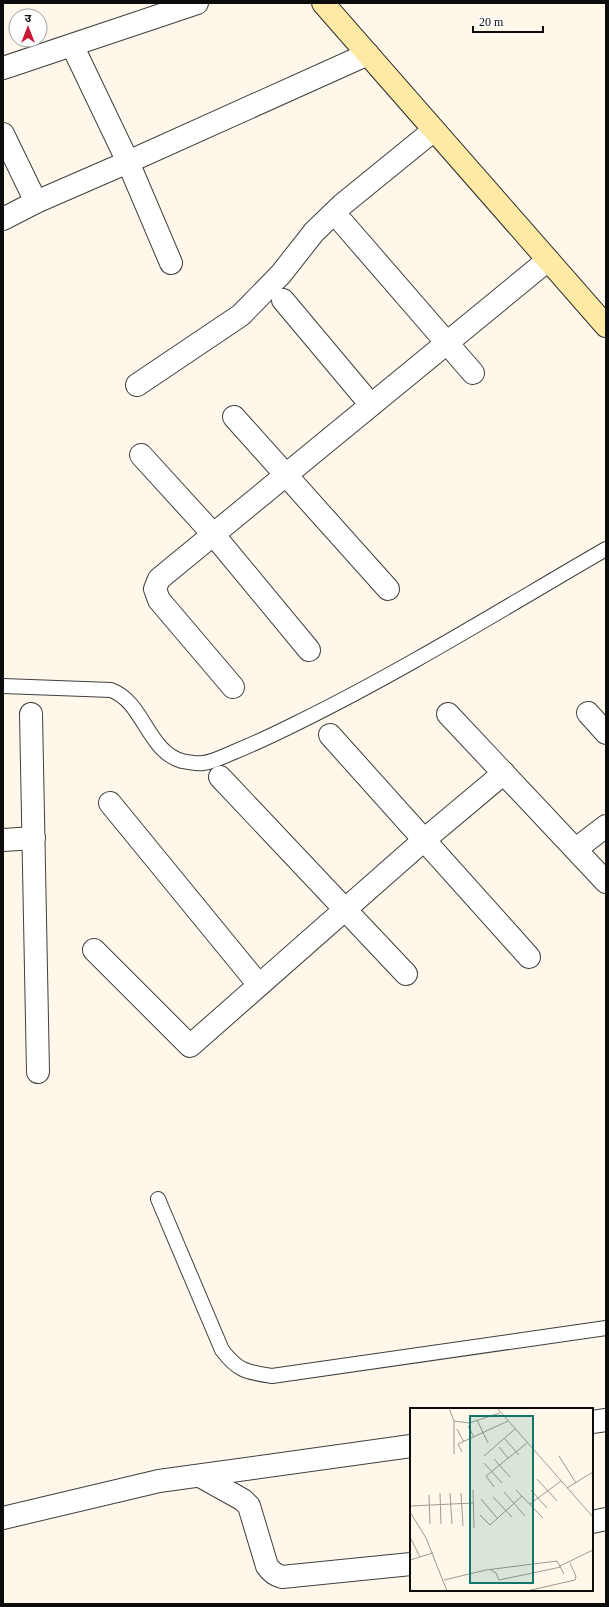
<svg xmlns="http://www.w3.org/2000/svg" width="609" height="1607" font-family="'Times New Roman','Noto Sans Devanagari',serif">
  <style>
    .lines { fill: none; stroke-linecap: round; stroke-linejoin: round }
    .lane-casing { stroke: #3f3f3f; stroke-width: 16 }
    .street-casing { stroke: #3f3f3f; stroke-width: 24 }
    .secondary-casing { stroke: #2e2e2e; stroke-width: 24 }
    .lane { stroke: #fff; stroke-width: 14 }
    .street { stroke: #fff; stroke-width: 22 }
    .secondary { stroke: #ffeaa5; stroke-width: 22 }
    .inset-road { fill: none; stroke: #9e9a91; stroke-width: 1 }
    .view { fill: #0f766e; fill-opacity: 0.15; stroke: #0f766e; stroke-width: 2 }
    .inset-edge { fill: none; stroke: #0c0c0c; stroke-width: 2 }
  </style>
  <rect width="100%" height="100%" fill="#fff8ea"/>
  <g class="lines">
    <defs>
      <g id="lane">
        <path d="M3 686 111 690C144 702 147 751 182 761 187 762 197 764 203 763 213 762 224 756 234 752 256 743 277 733 297 723 403 671 504 608 606 549"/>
        <path d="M158 1199 222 1350C238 1371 246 1372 272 1376L606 1328"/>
      </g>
      <g id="street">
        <polyline points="72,45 128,162 171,263"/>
        <polyline points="3,68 197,3"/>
        <polyline points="3,134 36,202"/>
        <polyline points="3,219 36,202 128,162 368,54"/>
        <polyline points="343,223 473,373"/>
        <polyline points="283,300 371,405"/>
        <polyline points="137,385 241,315 281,274 314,232 343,204 434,130"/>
        <polyline points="234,417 388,589"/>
        <polyline points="141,455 213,534 309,650"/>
        <polyline points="233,687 159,600 155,589 159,579 548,260"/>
        <polyline points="588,713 606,733"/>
        <polyline points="31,714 38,1072"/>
        <polyline points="448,714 606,882"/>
        <polyline points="330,735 529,957"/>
        <polyline points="220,777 406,974"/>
        <polyline points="110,803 259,985"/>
        <polyline points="3,840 34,838"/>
        <polyline points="576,849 606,826"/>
        <polyline points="94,950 190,1046 424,840 504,773"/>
        <polyline points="592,1422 606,1420"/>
        <path d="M200 1476 243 1500 249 1506 267 1566C271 1572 275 1575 282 1577L411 1564"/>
        <polyline points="3,1518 159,1481 411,1446"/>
        <polyline points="592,1522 606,1519"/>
      </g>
      <polyline id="secondary" points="323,3 606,326"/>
    </defs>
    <use href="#lane" class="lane-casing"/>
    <use href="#street" class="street-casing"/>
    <use href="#secondary" class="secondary-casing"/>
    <use href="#lane" class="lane"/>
    <use href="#street" class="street"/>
    <use href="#secondary" class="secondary"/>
  </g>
  <g transform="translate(410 1408)">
    <rect width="183" height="183" fill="#fff8ea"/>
    <path class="inset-road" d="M39 0 44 13V46M87 0 183 109M67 12 78 35M44 13 59 15 90 5M58 18 64 29M47 21 54 34M95 31 109 47M89 39 98 50M52 44 48 36 98 13M74 48 105 21M149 48 166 75M84 51 100 69M74 55 92 75M127 71 147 93M84 79 76 68 117 35M157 80 183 64M63 82 64 120M106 82 133 110M121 82 137 100M94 84 115 108M30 85 31 116M40 85 42 116M51 85 53 118M19 87 20 116M83 89 102 109M71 91 87 110M120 96 151 73M0 98 63 95M0 104 16 130 37 183M70 107 80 117 112 88M0 129 10 149M0 152 23 145M150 158 183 142M81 162 86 165 89 172 151 159M34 172 76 162 147 153 154 166M117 183 165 172 166 168 160 155"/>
    <path class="view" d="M60 8H123V175H60Z"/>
    <rect width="183" height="183" class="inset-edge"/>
  </g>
  <rect width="609" height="1607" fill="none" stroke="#0c0c0c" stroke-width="8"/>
  <g transform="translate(28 28)"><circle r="19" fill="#ffffff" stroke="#9e9e9e"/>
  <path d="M0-3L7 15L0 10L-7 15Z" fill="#c91735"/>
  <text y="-6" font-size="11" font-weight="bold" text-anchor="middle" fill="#0c0c0c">उ</text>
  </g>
  <path d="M473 26v6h70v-6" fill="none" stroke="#0c0c0c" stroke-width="2"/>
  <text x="479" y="26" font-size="12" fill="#0c0c0c" stroke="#ffffff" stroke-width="3" paint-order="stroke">20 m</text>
</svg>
